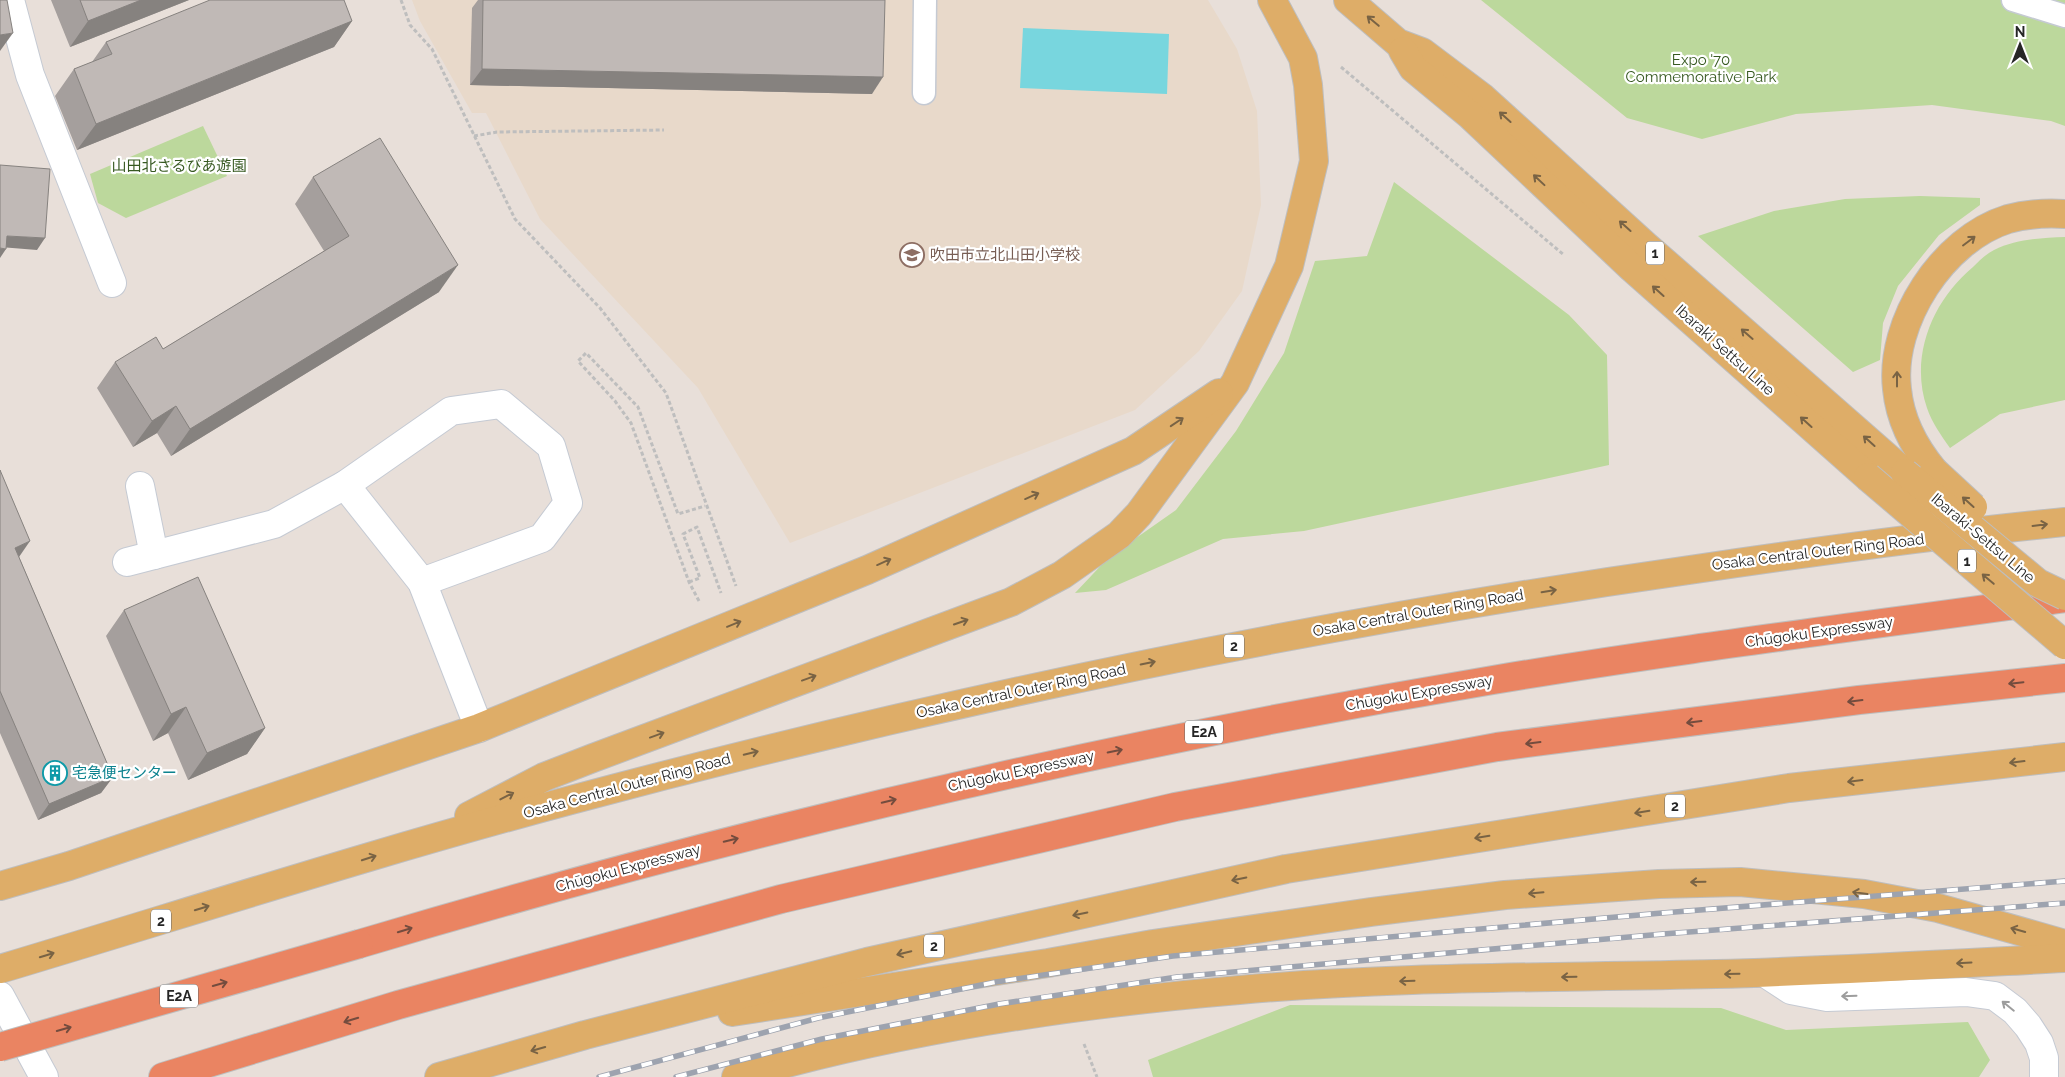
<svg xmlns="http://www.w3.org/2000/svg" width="2065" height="1077" font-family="Raleway,'Noto Sans JP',sans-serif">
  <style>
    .education { fill: #e8d9ca }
    .green { fill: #bcd89c }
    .water { fill: #78d6de }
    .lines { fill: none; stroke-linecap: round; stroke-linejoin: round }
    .service-casing { stroke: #c5cad3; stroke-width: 25 }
    .minor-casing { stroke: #c5cad3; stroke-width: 30 }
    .secondary-casing { stroke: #c5cad3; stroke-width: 30 }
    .primary-casing { stroke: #bebebe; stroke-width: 30 }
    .motorway-casing { stroke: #bebebe; stroke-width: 30 }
    .path { stroke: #bebebe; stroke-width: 3; stroke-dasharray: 4 2.5; stroke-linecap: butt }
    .service { stroke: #fff; stroke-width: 22 }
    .minor { stroke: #fff; stroke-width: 28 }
    .secondary { stroke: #fff; stroke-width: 28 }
    .primary { stroke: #dead68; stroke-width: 28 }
    .motorway { stroke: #ea8462; stroke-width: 28 }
    .rail-casing { stroke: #9da3af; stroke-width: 5.5 }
    .rail { stroke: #fff; stroke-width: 4; stroke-dasharray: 11; stroke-linecap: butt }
    .primary-bridge-casing { stroke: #bebebe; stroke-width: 30; stroke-linecap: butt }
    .motorway-bridge-casing { stroke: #bebebe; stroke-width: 30; stroke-linecap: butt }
    .primary-bridge { stroke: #dead68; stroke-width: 28 }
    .motorway-bridge { stroke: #ea8462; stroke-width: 28 }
    .wall { fill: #a59f9d }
    .shaded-wall { fill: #86827f }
    .building { fill: #c0b9b6; stroke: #86827f }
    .oneway { stroke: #796344 }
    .oneway2 { stroke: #744c3e }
    .oneway3 { stroke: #9d9d9d }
    .labels { text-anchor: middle; stroke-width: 4.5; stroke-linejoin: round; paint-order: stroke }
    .shield { fill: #fff; stroke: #676767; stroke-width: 1 }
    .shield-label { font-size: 14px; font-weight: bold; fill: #262626 }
    .park-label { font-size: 15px; fill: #375921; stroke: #fff }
    .education-label { font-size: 15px; fill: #785e54; stroke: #fff; text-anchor: start }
    .street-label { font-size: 15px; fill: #262626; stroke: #fff }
    .culture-label { font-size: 15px; fill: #0d838f; stroke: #fff; text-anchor: start }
  </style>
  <rect width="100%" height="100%" fill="#e8dfd9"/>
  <polygon class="education" points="412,0 1208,0 1237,49 1257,111 1261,205 1242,291 1199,351 1135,410 790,543 698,388 540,219 486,113 472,113 420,21"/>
  <g class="green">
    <polygon points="1481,0 2065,0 2065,126 2051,121 1932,105 1796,114 1702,139 1627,118"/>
    <polygon points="203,126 227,176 126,218 98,203 90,174"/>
    <polygon points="1394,182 1569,315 1607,355 1609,465 1304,531 1223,539 1106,590 1075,593 1109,557 1176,510 1236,431 1284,353 1315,261 1367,256"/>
    <polygon points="1920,196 1980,198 1980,205 1939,235 1898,286 1883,323 1880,360 1853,372 1698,236 1774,211 1845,199"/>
    <path d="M2065 237V400L2000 414 1950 448C1941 435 1932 423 1927 408 1909 356 1933 300 1973 267 1979 261 1986 254 1994 250 2016 239 2041 238 2065 237Z"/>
    <polygon points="1290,1005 1721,1008 1786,1030 1968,1022 1990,1060 1979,1077 1153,1077 1148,1060"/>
  </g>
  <polygon class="water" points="1023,28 1169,34 1167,94 1020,88"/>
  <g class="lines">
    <defs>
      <g id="service">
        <polyline points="2013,0 2065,16"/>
        <polyline points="924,93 925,0"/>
      </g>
      <g id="minor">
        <polyline points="10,0 30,75 112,283"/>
        <polyline points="345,485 422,582 479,728"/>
        <polyline points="140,486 154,555"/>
        <polyline points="127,562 274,524 345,485 451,411 501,404 551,446 568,503 542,538 422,582"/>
        <polyline points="1765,973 1791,990 1827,997 1966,992 1995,996 2015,1011 2028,1026 2039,1043 2044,1058 2044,1077"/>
      </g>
      <polyline id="secondary" points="0,996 44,1077"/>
      <g id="primary">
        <polyline points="1348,0 1398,43 1422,52 1483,98 1646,246 1905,473"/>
        <polyline points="1403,51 1413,68 1471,116 1632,268 1868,477"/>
        <path d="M1934 471C1914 447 1900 420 1897 389 1889 322 1943 239 2008 219 2026 214 2047 213 2065 214"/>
        <polyline points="469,816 544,777 593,758 1011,602 1062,575 1119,535 1139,514 1235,383 1289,266 1314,161 1308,85 1303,58 1272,0"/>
        <polyline points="0,886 69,866 479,728 867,570 1133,451 1219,393"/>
        <path d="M0 969C190 912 379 851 571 800 941 701 1316 623 1696 569 1818 551 1942 534 2065 522"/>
        <polyline points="732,1012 1048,963 1153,944 1371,912 1505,895 1659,884 1740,882 1864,894 1938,908 2065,944"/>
        <polyline points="439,1077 585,1035 867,962 1286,869 1789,788 2065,757"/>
        <path d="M736 1077C899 1030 1070 1004 1239 990 1397 976 1557 978 1716 974 1832 971 1949 964 2065 958"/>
      </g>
      <g id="motorway">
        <path d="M359 944C731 833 1109 744 1493 680 1683 648 1874 625 2065 598"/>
        <polyline points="163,1077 398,1005 781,899 1175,807 1497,747 1859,700 2065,678"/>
      </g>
    </defs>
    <use href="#service" class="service-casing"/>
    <use href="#minor" class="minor-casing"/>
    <use href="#secondary" class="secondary-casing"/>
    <use href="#primary" class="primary-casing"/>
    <use href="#motorway" class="motorway-casing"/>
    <g class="path">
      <polyline points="401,0 410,25 432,49 515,219 600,308 666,393 736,586"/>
      <polyline points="1341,67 1564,255"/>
      <polyline points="474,136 497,132 664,130"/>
      <polyline points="689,582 700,578 683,534 697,527 721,593"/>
      <polyline points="699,601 689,582 631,423 615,401 578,361 586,353 638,407 678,514 705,506"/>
      <polyline points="1084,1044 1097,1077"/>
    </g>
    <use href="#service" class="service"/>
    <use href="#minor" class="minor"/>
    <use href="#secondary" class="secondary"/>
    <use href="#primary" class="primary"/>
    <use href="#motorway" class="motorway"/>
    <defs>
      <g id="rail">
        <polyline points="599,1077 818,1018 996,982 1173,956 1662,913 2065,881"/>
        <polyline points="676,1077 822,1039 999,1004 1177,977 1663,934 2065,903"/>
      </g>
    </defs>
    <use href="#rail" class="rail-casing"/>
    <use href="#rail" class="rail"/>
    <defs>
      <g id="primary-bridge">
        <polyline points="1934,471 1973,507"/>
        <polyline points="1905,473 2038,583 2065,596"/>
        <polyline points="1868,477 2065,645"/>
      </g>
      <polyline id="motorway-bridge" points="0,1047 359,944"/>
    </defs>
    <use href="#primary-bridge" class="primary-bridge-casing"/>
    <use href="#motorway-bridge" class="motorway-bridge-casing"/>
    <use href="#primary-bridge" class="primary-bridge"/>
    <use href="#motorway-bridge" class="motorway-bridge"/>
  </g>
  <g class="wall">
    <polygon points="51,0 189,0 70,47"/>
    <polygon points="478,0 885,0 872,94 470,85 472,8"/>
    <polygon points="352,21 334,47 77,150 55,96 74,69 92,62 106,42"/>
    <polygon points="313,177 439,292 171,456 157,433 133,447 97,388 115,362 163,349 324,251 295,204"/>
    <polygon points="0,470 19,557 113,777 101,793 38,820 0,733"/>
    <polygon points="124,610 265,728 247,754 188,780 168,733 153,741 106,636"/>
  </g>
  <g class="shaded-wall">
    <polygon points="141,0 189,0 70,47 88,21"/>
    <polygon points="352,21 334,47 77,150 96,124"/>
    <polygon points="13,33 0,51 0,35"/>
    <polygon points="482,69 883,77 872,94 470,85"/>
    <polygon points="7,236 45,238 37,250 0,247"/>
    <polygon points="0,248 6,249 0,258"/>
    <polygon points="458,265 439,292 171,456 190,429"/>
    <polygon points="176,406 157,433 133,447 152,421"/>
    <polygon points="30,541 19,557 15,548"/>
    <polygon points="186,707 168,733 153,741 171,714"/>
    <polygon points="265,728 247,754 188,780 207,753"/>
    <polygon points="113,777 101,793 38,820 49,804"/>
  </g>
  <g class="building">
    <polygon points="0,0 7,0 13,33 0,35"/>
    <polygon points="80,0 141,0 88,21"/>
    <polygon points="210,0 344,0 352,21 96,124 74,69 112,54 106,42"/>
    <polygon points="483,0 885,0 883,77 482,69"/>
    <polygon points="380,138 458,265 190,429 176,406 152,421 115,362 156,337 163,349 349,236 313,177"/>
    <polygon points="0,165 50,169 45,238 7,236 6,249 0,248"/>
    <polygon points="0,470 30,541 15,548 113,777 49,804 0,691"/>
    <polygon points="198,577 265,728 207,753 186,707 171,714 124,610"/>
  </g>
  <defs><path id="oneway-shaft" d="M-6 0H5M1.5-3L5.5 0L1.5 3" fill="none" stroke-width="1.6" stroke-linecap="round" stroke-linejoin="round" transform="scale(1.25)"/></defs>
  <g class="oneway">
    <use href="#oneway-shaft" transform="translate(1373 21) rotate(-140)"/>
    <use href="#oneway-shaft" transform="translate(1505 117) rotate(-138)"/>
    <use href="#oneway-shaft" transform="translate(1539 180) rotate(-137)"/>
    <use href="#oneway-shaft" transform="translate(1625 226) rotate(-138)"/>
    <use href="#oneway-shaft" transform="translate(1969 241) rotate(-37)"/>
    <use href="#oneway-shaft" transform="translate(1658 291) rotate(-138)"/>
    <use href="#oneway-shaft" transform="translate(1747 334) rotate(-139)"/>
    <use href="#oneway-shaft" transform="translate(1897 379) rotate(-90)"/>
    <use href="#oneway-shaft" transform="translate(1177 422) rotate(-34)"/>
    <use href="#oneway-shaft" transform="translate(1806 422) rotate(-138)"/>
    <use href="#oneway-shaft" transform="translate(1869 441) rotate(-138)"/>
    <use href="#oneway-shaft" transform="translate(1032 496) rotate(-24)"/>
    <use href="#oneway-shaft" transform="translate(1968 502) rotate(-138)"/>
    <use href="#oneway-shaft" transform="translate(2040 525) rotate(-7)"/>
    <use href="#oneway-shaft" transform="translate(884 562) rotate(-24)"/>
    <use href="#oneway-shaft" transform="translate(1988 579) rotate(-140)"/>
    <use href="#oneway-shaft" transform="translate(1549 591) rotate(-9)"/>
    <use href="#oneway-shaft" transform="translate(961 622) rotate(-19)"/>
    <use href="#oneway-shaft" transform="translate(734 624) rotate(-22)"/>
    <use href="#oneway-shaft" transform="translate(1148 663) rotate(-12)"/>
    <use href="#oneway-shaft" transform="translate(809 678) rotate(-20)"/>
    <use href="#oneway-shaft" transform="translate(657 735) rotate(-20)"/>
    <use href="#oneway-shaft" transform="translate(751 753) rotate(-14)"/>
    <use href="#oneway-shaft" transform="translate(2017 762) rotate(173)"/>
    <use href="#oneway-shaft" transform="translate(1855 781) rotate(173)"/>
    <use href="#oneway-shaft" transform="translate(507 796) rotate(-27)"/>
    <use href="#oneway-shaft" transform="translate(1642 812) rotate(171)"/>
    <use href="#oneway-shaft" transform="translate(1482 837) rotate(171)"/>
    <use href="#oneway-shaft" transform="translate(369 858) rotate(-18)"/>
    <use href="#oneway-shaft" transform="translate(1239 879) rotate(168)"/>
    <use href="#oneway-shaft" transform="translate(1698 882) rotate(179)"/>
    <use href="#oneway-shaft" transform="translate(1536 893) rotate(175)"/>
    <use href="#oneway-shaft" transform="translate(1860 893) rotate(-172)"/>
    <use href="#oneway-shaft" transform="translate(202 908) rotate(-17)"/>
    <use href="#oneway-shaft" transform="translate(1080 914) rotate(168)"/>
    <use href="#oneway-shaft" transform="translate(2018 930) rotate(-164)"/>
    <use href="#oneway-shaft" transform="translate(904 953) rotate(167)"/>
    <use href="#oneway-shaft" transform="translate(47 955) rotate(-17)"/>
    <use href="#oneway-shaft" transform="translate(1964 963) rotate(177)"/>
    <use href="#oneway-shaft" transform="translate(1732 974) rotate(179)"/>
    <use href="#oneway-shaft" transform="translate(1569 977) rotate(179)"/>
    <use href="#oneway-shaft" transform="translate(1407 981) rotate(178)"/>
    <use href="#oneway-shaft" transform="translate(538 1049) rotate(164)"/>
  </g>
  <g class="oneway2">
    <use href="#oneway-shaft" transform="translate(2016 683) rotate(174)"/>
    <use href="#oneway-shaft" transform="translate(1855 701) rotate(173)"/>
    <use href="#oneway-shaft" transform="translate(1694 722) rotate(173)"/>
    <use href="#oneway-shaft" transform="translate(1533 743) rotate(173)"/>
    <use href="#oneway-shaft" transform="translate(1115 751) rotate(-12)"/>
    <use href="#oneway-shaft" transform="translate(889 801) rotate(-14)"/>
    <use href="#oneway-shaft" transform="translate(731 840) rotate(-14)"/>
    <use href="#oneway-shaft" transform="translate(405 930) rotate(-17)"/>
    <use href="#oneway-shaft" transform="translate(220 984) rotate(-16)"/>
    <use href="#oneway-shaft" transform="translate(351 1020) rotate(163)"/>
    <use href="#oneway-shaft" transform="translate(64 1029) rotate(-16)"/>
  </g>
  <g class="oneway3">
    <use href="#oneway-shaft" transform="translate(1849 996) rotate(178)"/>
    <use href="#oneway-shaft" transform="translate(2008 1006) rotate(-141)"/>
  </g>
  <defs>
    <symbol id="school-ring" viewBox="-11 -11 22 22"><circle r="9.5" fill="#fff" stroke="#8d6e63" stroke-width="1.5"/><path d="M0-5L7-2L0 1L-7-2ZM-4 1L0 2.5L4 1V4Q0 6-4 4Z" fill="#8d6e63"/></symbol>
    <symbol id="building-ring" viewBox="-11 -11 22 22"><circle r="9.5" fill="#fff" stroke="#0f9aa8" stroke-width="1.5"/><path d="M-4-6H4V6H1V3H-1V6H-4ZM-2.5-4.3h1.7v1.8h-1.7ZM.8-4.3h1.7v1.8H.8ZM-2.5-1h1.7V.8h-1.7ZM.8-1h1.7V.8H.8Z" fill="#0f9aa8"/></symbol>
  </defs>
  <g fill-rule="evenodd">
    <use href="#school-ring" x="898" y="241" width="28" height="28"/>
    <use href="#building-ring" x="41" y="759" width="28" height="28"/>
  </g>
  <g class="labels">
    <g class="shield">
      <rect x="1646" y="241.5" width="18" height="23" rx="4"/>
      <rect x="1958" y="549.5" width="18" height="23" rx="4"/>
      <rect x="1224" y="634.5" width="20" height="23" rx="4"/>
      <rect x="1185" y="720.5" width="38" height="23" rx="4"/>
      <rect x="1665" y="794.5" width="20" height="23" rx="4"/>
      <rect x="151" y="909.5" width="20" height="23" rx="4"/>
      <rect x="924" y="934.5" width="20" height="23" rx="4"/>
      <rect x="160" y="984.5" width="38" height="23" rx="4"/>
    </g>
    <g class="shield-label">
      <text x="1655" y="258">1</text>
      <text x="1967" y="566">1</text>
      <text x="1234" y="651">2</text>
      <text x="1204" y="737">E2A</text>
      <text x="1675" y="811">2</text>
      <text x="161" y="926">2</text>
      <text x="934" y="951">2</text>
      <text x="179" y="1001">E2A</text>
    </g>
    <g class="park-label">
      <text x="1701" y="65">Expo '70<tspan x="1701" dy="17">Commemorative Park</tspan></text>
      <text x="179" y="171">山田北さるびあ遊園</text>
    </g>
    <g class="education-label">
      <text x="930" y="260">吹田市立北山田小学校</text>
    </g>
    <g class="street-label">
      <text transform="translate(1725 350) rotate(42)" y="5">Ibaraki Settsu Line</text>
      <text transform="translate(1983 538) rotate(40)" y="5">Ibaraki-Settsu Line</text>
      <text transform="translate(1818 552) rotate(-7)" y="5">Osaka Central Outer Ring Road</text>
      <text transform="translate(1418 613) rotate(-10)" y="5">Osaka Central Outer Ring Road</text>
      <text transform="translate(1819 632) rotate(-8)" y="5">Chūgoku Expressway</text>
      <text transform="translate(1021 691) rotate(-12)" y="5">Osaka Central Outer Ring Road</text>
      <text transform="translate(1419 693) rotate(-10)" y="5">Chūgoku Expressway</text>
      <text transform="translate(1021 771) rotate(-12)" y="5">Chūgoku Expressway</text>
      <text transform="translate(627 786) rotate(-15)" y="5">Osaka Central Outer Ring Road</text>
      <text transform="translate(628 868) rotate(-15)" y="5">Chūgoku Expressway</text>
    </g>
    <g class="culture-label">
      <text x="72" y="778">宅急便センター</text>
    </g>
  </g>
  <g transform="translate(2020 45)" stroke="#ffffff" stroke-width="4" paint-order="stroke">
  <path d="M0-4L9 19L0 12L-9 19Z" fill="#262626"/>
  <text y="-8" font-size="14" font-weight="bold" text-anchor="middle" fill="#262626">N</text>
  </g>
</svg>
